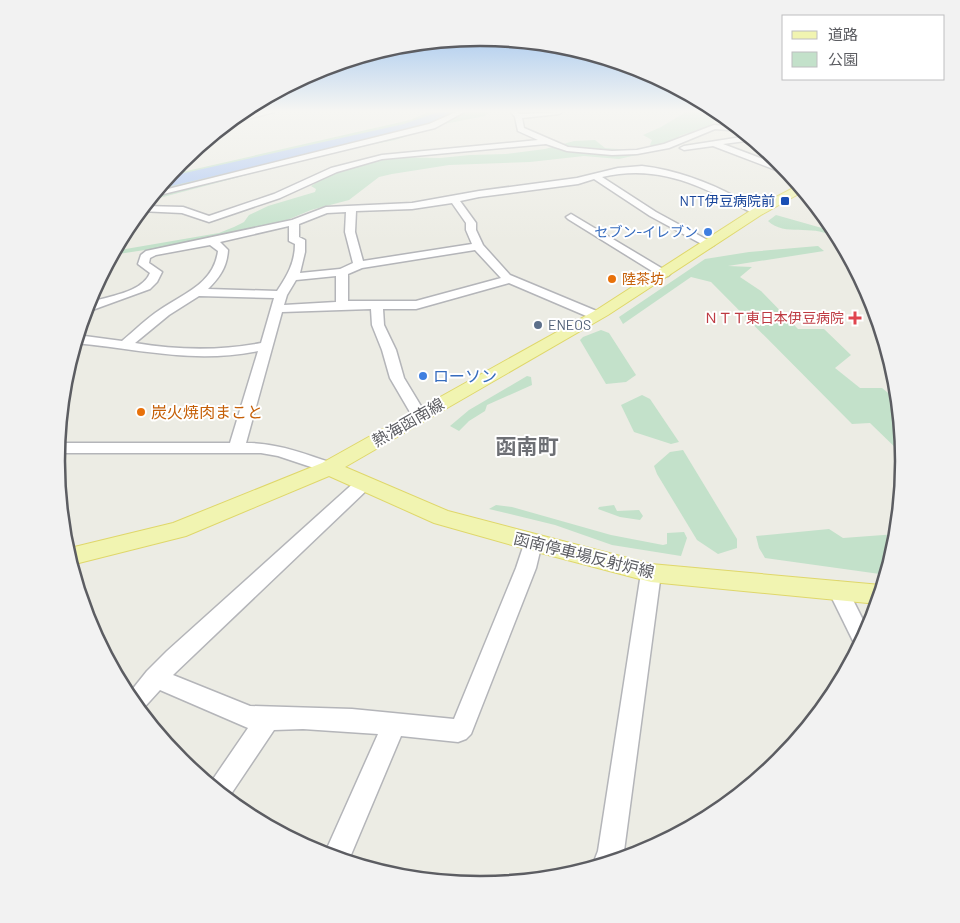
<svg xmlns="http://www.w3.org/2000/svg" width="960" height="923" font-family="Barlow,'Noto Sans JP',sans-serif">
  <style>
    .green { fill: #c3e1ca }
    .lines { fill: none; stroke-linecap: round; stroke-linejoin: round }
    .river { fill: #acc6f4; fill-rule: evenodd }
    .minor-casing { stroke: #b4b5b9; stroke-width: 3 }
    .major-casing { stroke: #dfd76a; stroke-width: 2 }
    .minor { fill: #fff; fill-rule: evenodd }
    .major { fill: #f1f4b1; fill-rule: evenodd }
    .transit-dot { fill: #1a4fb4; stroke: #fff; stroke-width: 2 }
    .shop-dot { fill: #3f7fe0; stroke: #fff; stroke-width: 2 }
    .food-dot { fill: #e8710a; stroke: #fff; stroke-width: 2 }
    .health-dot { fill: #e0444e; stroke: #fff; stroke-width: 2 }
    .service-dot { fill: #5c6f8a; stroke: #fff; stroke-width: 2 }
    .labels { text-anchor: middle; stroke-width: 4; stroke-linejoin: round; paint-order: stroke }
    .far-transit-label { font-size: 14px; fill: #164399; stroke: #fff; text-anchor: end }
    .far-shop-label { font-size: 14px; fill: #366cbe; stroke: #fff; text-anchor: end }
    .far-food-label { font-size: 14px; fill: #c56008; stroke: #fff; text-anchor: start }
    .far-health-label { font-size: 14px; fill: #be3a42; stroke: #fff; text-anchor: end }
    .far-service-label { font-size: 14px; fill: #4e5e75; stroke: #fff; text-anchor: start }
    .shop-label { font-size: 16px; fill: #366cbe; stroke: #fff; text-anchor: start }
    .food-label { font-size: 16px; fill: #c56008; stroke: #fff; text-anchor: start }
    .street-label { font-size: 16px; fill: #5c5d62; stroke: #fff }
    .district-label { font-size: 21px; font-weight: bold; fill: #6d6f74; stroke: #fff }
    .rim { fill: none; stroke: #5c5d62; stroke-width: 2.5 }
  </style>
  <rect width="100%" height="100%" fill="#ecece4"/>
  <g class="green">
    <polygon points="429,112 489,112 485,116 444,124 395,140 338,151 148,201 169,175 410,120"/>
    <polygon points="686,112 719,112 724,116 716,119 710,126 679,136 681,142 680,145 619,159 584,156 530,162 449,165 392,174 379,177 349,200 311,210 287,220 210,240 112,255 114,251 219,233 234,227 244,222 249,215 268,206 315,192 316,189 311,186 327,176 389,157 440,158 470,155 506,154 545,149 574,141 595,140 605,148 631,150 652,147 650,145 652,140 643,135 661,127"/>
    <path d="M776 215 836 232 845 249H841C838 245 835 239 831 236 812 224 785 237 768 221Z"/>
    <polygon points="818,246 824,251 728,266 752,267 740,277 761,291 798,329 824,329 851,355 835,368 860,388 882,388 898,401 903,455 870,423 852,424 711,282 691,277 623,324 619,317 705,259 749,252"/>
    <polygon points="601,330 609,333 636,375 626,382 606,384 580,340 583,337"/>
    <polygon points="527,376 531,377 532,385 487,405 485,411 469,421 459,431 450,426 469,410"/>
    <polygon points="642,395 650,399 679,442 671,444 634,432 621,405"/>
    <polygon points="683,450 737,539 737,548 718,554 697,540 657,474 654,466 670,452"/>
    <polygon points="496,505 512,507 611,535 663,545 667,544 667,533 684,532 687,538 681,556 612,545 555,525 489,509"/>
    <polygon points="614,505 617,511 639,510 643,516 640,520 620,517 598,509 599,507"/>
    <polygon points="829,529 843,538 897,534 896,545 887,575 765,558 759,548 756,536"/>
  </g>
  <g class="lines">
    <polygon class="river" points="438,112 453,112 433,124 412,130 163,188 160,187 167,177 404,124"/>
    <defs>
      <g id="minor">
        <polygon points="264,112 274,112 225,125 231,120"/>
        <polygon points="456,112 464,112 435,128 151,197 156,192 429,124"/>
        <polygon points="511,112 518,112 520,114 562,112 559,114 522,118 524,128 568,147 612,151 637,150 664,144 714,125 737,127 742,131 715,129 669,148 637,154 612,155 567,151 546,144 382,159 337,172 280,198 209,222 182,213 140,211 144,206 183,207 209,216 274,194 331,168 382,155 538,140 518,131 515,117"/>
        <polygon points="748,136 753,140 723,144 784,167 789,173 784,173 713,146 684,150 680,148 684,146"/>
        <path d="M642 166C676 170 708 182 738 198 746 202 756 206 762 212L760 214H754C704 187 660 163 602 177L656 212 713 243 714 245 709 248 650 216 594 179 578 184 479 197 460 201 476 223V230L483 245 510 275 599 312 601 315 599 318H591L509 283 416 309H383L384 325 396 350 404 378 427 416 424 419H414L390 378 382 350 372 325 371 309 282 312 246 443C278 443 305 454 335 464L337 468 335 472 329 473 278 456 261 453H57L58 443H230L258 351C193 364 139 349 75 343L77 335 122 341C135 330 147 318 161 309 185 293 214 283 218 251L210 245 156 255 150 258 149 263 162 272 157 282 150 289 84 313 89 303C107 296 142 293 150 273L138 264 141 255 146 251 292 220 326 207 412 203 479 191 577 178 618 168ZM452 203 466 223V230L472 244 363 261 355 232 356 211 412 209ZM346 212 345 232 353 263 340 269 300 273 305 252V240L299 237V224L327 213ZM289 226V241L295 244C295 263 287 276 277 291L208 289C220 277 227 267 228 250L220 242ZM475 250 501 278 416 301H348V274L362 268ZM336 276V302L284 305 287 295 296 280ZM199 296 274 298 261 343C219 351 177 350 135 343L169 315Z"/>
        <polygon points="571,214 668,272 670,274 668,276 660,276 568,219 566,217"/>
        <polygon points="363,478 369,480 371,484 369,488 173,675 250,706 352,709 454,719 516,568 526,538 533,536 540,538 542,543 536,568 471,734 466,739 458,742 401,736 348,862 324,855 378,734 303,729 274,730 227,800 209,785 248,728 160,690 140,712 127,696 147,671 167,651 357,480"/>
        <polygon points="651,566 658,568 661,573 624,851 621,860 594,868 593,864 598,851 641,573 644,568"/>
        <polygon points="838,582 845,584 868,630 859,648 856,647 828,590 831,584"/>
      </g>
      <polygon id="major" points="799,185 804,191 761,215 608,315 345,467 448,511 651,564 881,585 883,586 878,604 651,582 533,551 434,523 329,476 186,536 71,565 66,549 173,523 322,463 598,309 753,209"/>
    </defs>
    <use href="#minor" class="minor-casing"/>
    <use href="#major" class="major-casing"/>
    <use href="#minor" class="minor"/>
    <use href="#major" class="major"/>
  </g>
  <linearGradient id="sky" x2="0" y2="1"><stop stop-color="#90bbed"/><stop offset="0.46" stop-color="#f6f6f3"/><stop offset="1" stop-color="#f6f6f3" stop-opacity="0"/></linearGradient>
  <rect width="960" height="241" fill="url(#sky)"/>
  <rect class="transit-dot" x="780" y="196" width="10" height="10" rx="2.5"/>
  <g class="shop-dot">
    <circle cx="708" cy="232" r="5"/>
    <circle cx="423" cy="376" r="5"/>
  </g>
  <g class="food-dot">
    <circle cx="612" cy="279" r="5"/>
    <circle cx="141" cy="412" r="5"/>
  </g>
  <path class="health-dot" d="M852.5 310.5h5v5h5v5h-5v5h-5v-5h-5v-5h5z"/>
  <circle class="service-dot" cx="538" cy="325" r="5"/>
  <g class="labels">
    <g class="far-transit-label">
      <text x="775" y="206">NTT伊豆病院前</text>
    </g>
    <g class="far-shop-label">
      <text x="698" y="237">セブン-イレブン</text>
    </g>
    <g class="far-food-label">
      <text x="622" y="284">陸茶坊</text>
    </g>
    <g class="far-health-label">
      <text x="844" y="323">ＮＴＴ東日本伊豆病院</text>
    </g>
    <g class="far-service-label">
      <text x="548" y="330">ENEOS</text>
    </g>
    <g class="shop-label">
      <text x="433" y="382">ローソン</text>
    </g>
    <g class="food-label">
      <text x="151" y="418">炭火焼肉まこと</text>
    </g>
    <g class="street-label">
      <text transform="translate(408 422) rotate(-30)" y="6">熱海函南線</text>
      <text transform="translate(584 555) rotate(14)" y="6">函南停車場反射炉線</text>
    </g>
    <g class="district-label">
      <text x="527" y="454">函南町</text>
    </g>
  </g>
  <path d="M0 0H960V923H0ZM65 461a415 415 0 1 1 830 0a415 415 0 1 1-830 0Z" fill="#f2f2f2" fill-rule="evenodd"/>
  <path class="rim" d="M65 461a415 415 0 1 1 830 0a415 415 0 1 1-830 0Z"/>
  <rect x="782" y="15" width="162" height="65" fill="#ffffff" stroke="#bebec0"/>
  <rect x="792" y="31" width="25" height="8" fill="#f1f4b1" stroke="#bebec0"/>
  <text x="828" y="40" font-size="15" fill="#5c5d62">道路</text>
  <rect x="792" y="52" width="25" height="15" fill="#c3e1ca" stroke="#bebec0"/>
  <text x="828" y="65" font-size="15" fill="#5c5d62">公園</text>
</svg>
